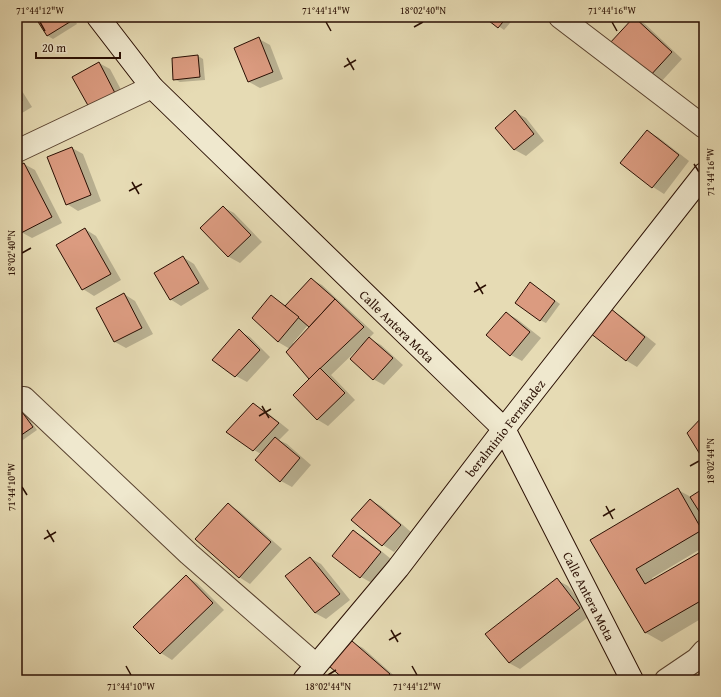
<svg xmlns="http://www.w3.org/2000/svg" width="721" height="697" font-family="'Gentium Book Plus',serif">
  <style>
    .shadow { fill: #0003; fill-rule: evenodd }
    .building { fill: #db9b80; stroke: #2a0f03 }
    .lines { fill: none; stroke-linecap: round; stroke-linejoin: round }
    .street-casing { stroke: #59422f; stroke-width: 24 }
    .secondary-casing { stroke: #2a0f03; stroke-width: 24 }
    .street { stroke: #efe8ce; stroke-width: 22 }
    .secondary { stroke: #efe8ce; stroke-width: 22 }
    .ticks { fill: none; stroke: #2a0f03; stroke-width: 1.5 }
    .labels { text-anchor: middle; stroke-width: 3; stroke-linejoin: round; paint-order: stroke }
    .street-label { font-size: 13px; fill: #2a0f03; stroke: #efe8ce }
    .neatline { fill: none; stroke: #2a0f03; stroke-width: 1.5 }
    .ticks-label { font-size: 10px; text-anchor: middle; fill: #2a0f03 }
  </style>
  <rect width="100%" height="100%" fill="#e6dbb4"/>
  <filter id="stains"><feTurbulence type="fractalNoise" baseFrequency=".005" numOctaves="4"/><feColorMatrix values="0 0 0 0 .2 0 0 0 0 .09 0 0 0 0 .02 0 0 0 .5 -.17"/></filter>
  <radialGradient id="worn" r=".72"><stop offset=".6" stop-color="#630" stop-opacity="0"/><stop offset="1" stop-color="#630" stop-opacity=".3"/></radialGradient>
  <g class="shadow">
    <polygon points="36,17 73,17 77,24 53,39 48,36"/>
    <polygon points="408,17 431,17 420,24"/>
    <polygon points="486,17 515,17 504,30"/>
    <polygon points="576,17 590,17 587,23"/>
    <polygon points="634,18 645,24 682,59 660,83 649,77"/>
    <polygon points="259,39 270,45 283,79 260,88 249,82"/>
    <polygon points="198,56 203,59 205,80 180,82 174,79"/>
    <polygon points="99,63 110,69 127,101 102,115"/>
    <polygon points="17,83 32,107 17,116"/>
    <polygon points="515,112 526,118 544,141 526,156 515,150 496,128"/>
    <polygon points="17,117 20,122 17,124"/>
    <polygon points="647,131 658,137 689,161 664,194 653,187 622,163"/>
    <polygon points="72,148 83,154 101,201 78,211 67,204"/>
    <polygon points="24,164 35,170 62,223 32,238 21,232 17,224 17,168"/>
    <polygon points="223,207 234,213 262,242 240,263 229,257 201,228"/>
    <polygon points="85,229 96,236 121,280 94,296 83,289"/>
    <polygon points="183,257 194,264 209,289 181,306 170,299"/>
    <path d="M311 279 322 285 374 333 369 338 381 345 403 365 384 385 373 379 361 346 331 375 355 400 328 426 318 420 294 395 310 379 290 349 278 342 272 297 287 306ZM308 325 311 327 294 344 293 343Z"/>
    <polygon points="536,287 560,304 546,323 540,320"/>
    <polygon points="124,294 135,301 153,334 126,348 115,342 97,309"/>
    <polygon points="610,310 621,316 656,344 637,367 627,361 591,333"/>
    <polygon points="506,313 517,319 541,338 522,361 511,355"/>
    <polygon points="239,331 250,337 270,357 247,382 236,376"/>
    <polygon points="17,402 37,430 20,442 17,440"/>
    <polygon points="253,404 264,410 289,430 279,440 287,444 311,465 292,487 281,481 256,460 261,454 254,450"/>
    <polygon points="704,489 704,547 652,578 653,581 704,551 704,617 662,642 646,633 592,540 678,490 691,497"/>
    <polygon points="370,500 381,506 411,532 394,552 383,545 353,520"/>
    <polygon points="228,504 239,511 282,549 250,584 239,577"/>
    <polygon points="353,531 364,537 391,559 372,583 361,577 334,556"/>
    <polygon points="310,558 321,564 350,600 326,619 315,613"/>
    <polygon points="186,576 197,583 224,610 172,660 161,653 135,627"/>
    <polygon points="557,580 568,586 591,615 520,669 509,663"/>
    <polygon points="352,642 363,648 399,680 346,680"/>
  </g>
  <g class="building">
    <polygon points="35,17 70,17 73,20 47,36"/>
    <polygon points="484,17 507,17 498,28"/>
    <polygon points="634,17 672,52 649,77 609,44"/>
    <polygon points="259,37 273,72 248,82 234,48"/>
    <polygon points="198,55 200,77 173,80 172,58"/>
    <polygon points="99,62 116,95 90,109 72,77"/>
    <polygon points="17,93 22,101 17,104"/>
    <polygon points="515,110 534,134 514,150 495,128"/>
    <polygon points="647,130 679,155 652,188 620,163"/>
    <polygon points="72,147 91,195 66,205 47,157"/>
    <polygon points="24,163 52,217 21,233 17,226 17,167"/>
    <polygon points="223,206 251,235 228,257 200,228"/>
    <polygon points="85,228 111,274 82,290 56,245"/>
    <polygon points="183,256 199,283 170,300 154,273"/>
    <polygon points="311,278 335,299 309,327 285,306"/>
    <polygon points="530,282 555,301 540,321 515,303"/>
    <polygon points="124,293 142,328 114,342 96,308"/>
    <polygon points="271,295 299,317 278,342 252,318"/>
    <polygon points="335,299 364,327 309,379 286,352"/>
    <polygon points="610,308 645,337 626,361 590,333"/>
    <polygon points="506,312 530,332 510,356 486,335"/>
    <polygon points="239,329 260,350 235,377 212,360"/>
    <polygon points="369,337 393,358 373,380 350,359"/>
    <polygon points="320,368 345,393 317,420 293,395"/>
    <polygon points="253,403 279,423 253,451 226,432"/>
    <polygon points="17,405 33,427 17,438"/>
    <polygon points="704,415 704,461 687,433"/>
    <polygon points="275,437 300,458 280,482 255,460"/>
    <polygon points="678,488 702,530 636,569 645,584 704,550 704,599 645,633 590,540"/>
    <polygon points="704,488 704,519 690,497"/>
    <polygon points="370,499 401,525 382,546 351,520"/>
    <polygon points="228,503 271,542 239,578 195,539"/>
    <polygon points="353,530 381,552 360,578 332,556"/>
    <polygon points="310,557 340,594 315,613 285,576"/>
    <polygon points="186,575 213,603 160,654 133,627"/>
    <polygon points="557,578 580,608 509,663 485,634"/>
    <polygon points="352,641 390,674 385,680 345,680 329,666"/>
  </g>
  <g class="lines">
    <defs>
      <g id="street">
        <polyline points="560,17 704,127"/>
        <polyline points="17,151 152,87"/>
        <polyline points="24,398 189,554 316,665"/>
        <polyline points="666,680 697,659 704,651"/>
      </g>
      <g id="secondary">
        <polyline points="98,17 152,87 504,429 632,680"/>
        <polyline points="304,680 398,568 504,429 704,174"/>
      </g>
    </defs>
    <use href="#street" class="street-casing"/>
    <use href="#secondary" class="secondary-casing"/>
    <use href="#street" class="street"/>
    <use href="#secondary" class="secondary"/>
  </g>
  <path class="ticks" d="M40 22 45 31M326 22 331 31M612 22 617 31M414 27 423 22M347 58 354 70M344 67 356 60M694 164 699 172M132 182 139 194M129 191 142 184M22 253 31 248M476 282 483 294M474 292 486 285M262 406 269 418M259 416 271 409M690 466 699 461M22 487 27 495M606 506 613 519M603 516 615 509M47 530 54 542M44 539 56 532M391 630 398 642M389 640 401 633M126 666 131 675M412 666 417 675M328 675 336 670"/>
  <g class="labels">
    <g class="street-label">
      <text transform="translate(397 326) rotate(44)" y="5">Calle Antera Mota</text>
      <text transform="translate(505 428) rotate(-52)" y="5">beralminio Fernández</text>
      <text transform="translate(589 596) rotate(63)" y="5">Calle Antera Mota</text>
    </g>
  </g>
  <rect width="721" height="697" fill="none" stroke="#e6dbb4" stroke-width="44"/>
  <path d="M36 52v6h84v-6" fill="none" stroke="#2a0f03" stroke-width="2"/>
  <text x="42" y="52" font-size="12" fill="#2a0f03" stroke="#efe8ce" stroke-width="3" paint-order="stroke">20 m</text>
  <rect x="22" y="22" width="677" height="653" class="neatline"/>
  <g class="ticks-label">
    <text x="40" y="14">71°44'12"W</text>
    <text x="326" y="14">71°44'14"W</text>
    <text x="423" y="14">18°02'40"N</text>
    <text x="612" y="14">71°44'16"W</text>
    <text transform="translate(710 172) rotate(-90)" y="4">71°44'16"W</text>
    <text transform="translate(11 253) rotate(-90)" y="4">18°02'40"N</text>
    <text transform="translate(710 461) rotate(-90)" y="4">18°02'44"N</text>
    <text transform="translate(11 487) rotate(-90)" y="4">71°44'10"W</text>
    <text x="131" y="690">71°44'10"W</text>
    <text x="328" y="690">18°02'44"N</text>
    <text x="417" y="690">71°44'12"W</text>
  </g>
  <rect width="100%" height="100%" filter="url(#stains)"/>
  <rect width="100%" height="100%" fill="url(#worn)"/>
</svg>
